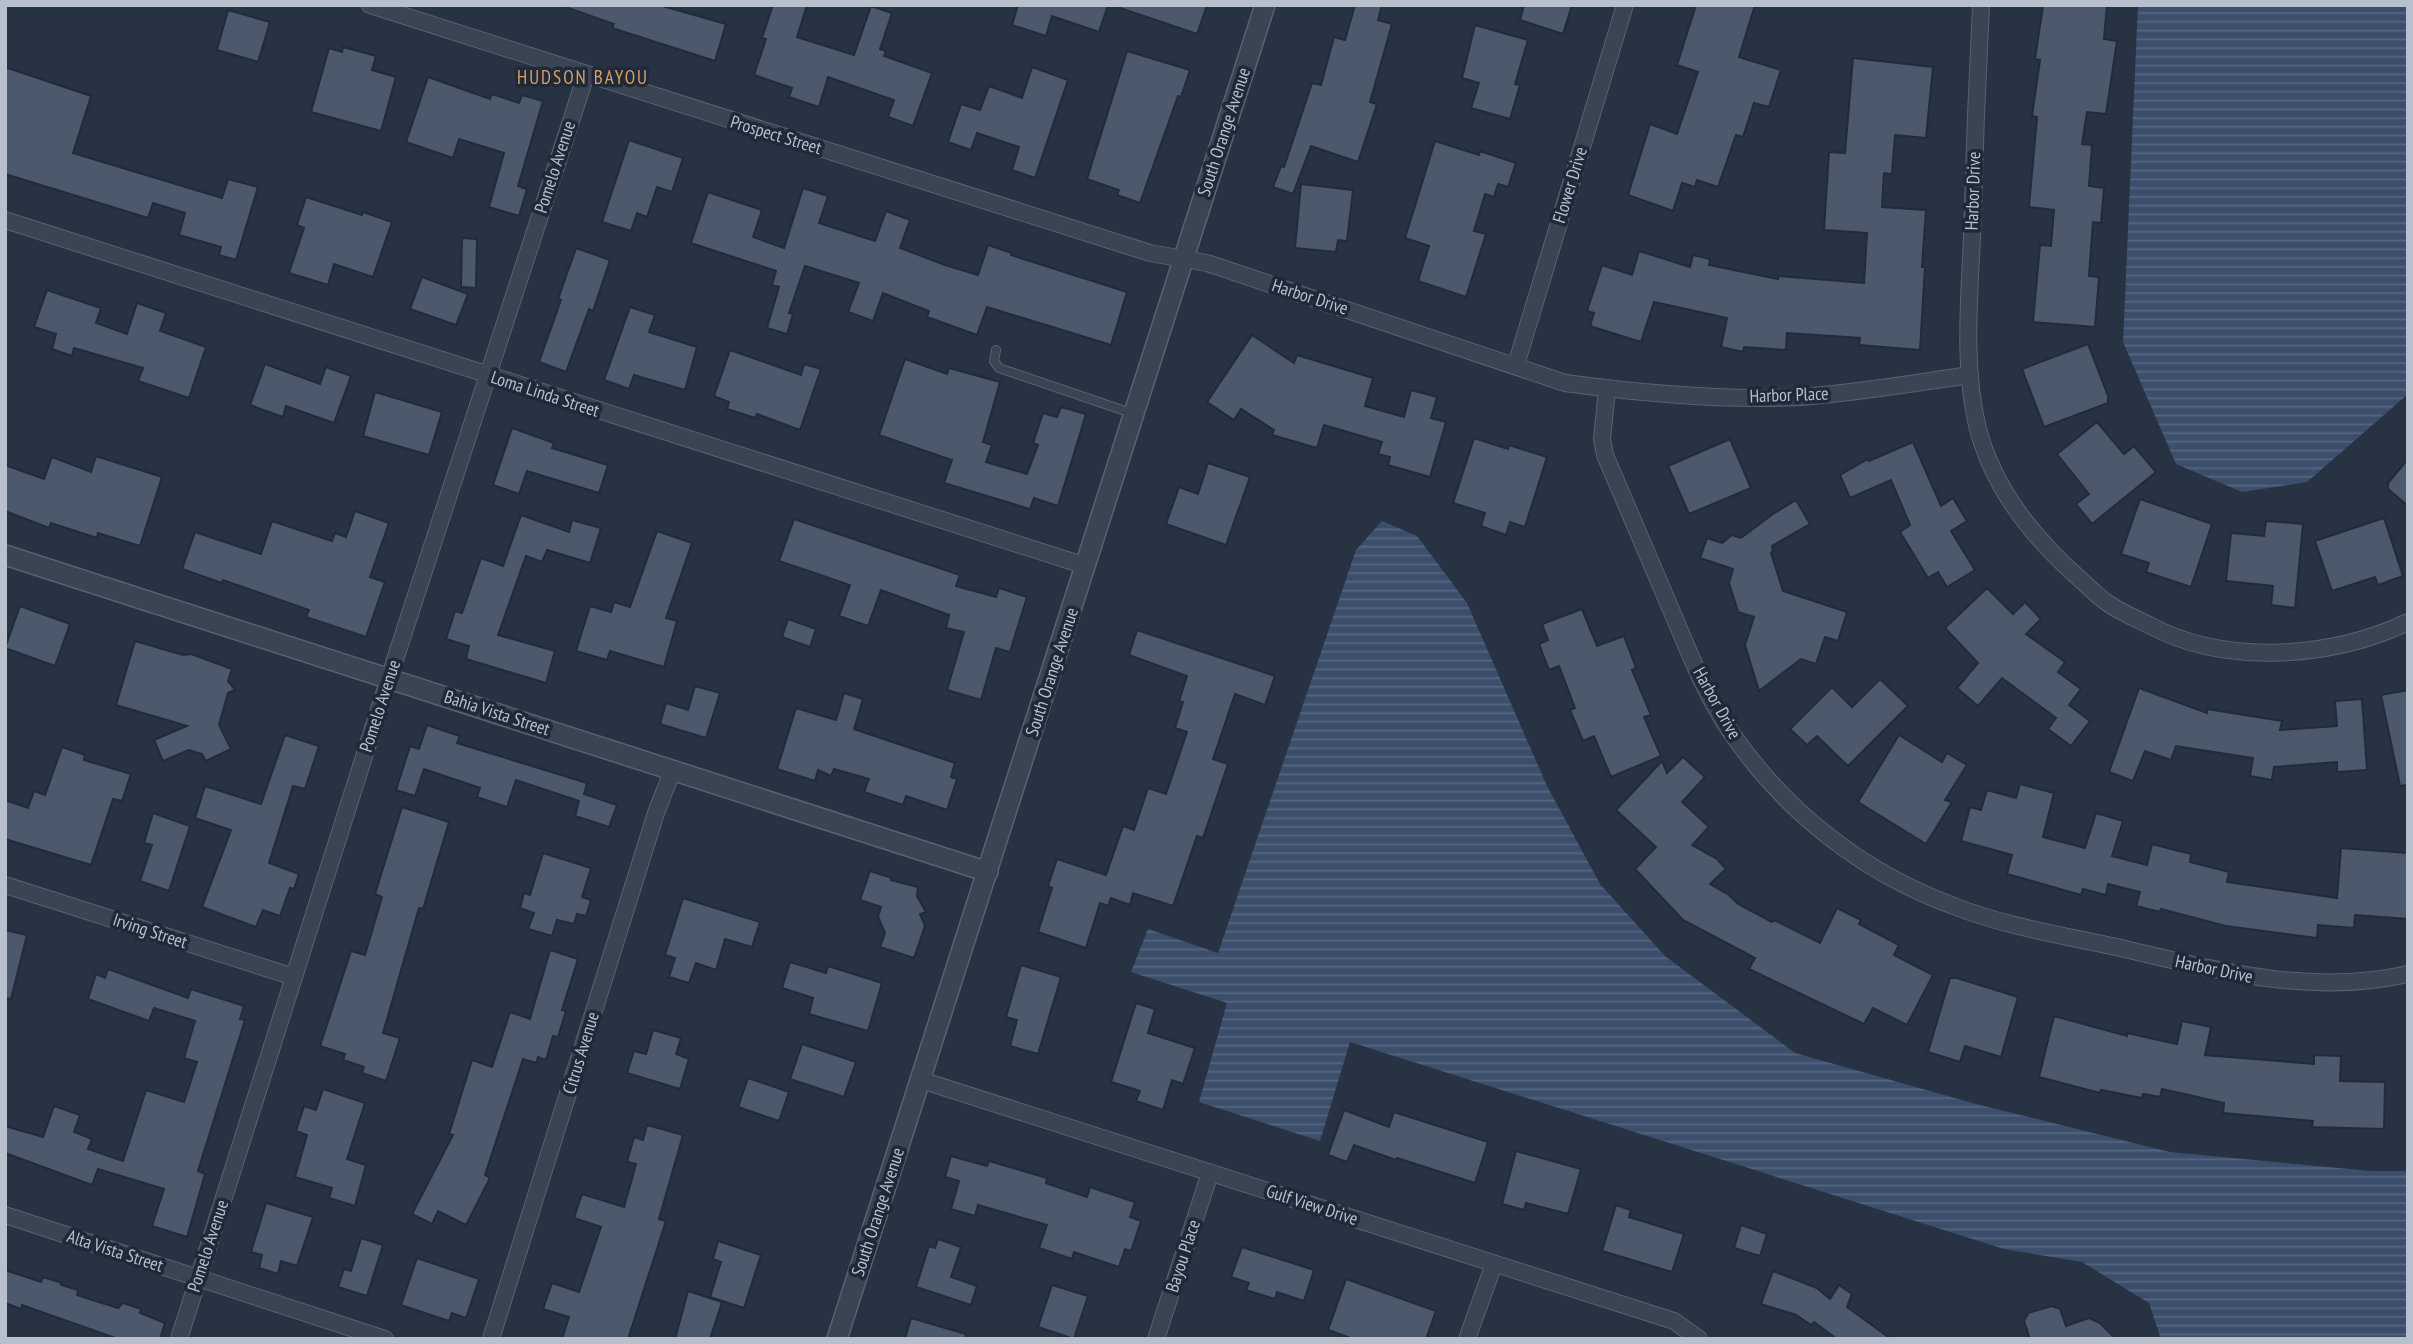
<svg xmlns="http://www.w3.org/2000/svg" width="2413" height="1344" font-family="'PT Sans Narrow',sans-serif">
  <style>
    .water { fill: url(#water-rules) }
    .building { fill: #4c586c; stroke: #222b3a; stroke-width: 2 }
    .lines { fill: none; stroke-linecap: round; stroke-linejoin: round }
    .service-casing { stroke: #596270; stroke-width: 10 }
    .minor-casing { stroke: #596270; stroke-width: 18 }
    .tertiary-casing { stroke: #596270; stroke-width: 22 }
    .service { stroke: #3b4453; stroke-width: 8 }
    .minor { stroke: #3b4453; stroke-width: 16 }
    .tertiary { stroke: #3b4453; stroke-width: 19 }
    .labels { text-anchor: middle; stroke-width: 7; stroke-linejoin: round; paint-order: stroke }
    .street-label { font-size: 18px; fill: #b8bfcd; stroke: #202938 }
    .neighbourhood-label { font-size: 19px; letter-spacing: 2px; fill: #d89e68; stroke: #202938 }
  </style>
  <defs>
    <pattern id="water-rules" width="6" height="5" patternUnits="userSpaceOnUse" patternTransform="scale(1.75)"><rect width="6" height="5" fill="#3c4e6c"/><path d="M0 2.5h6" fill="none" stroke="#566680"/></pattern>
  </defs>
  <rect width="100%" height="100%" fill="#273243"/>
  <g class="water">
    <polygon points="2138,5 2408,5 2408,394 2307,482 2242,492 2176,464 2123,342"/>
    <polygon points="1382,521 1417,536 1467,603 1547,786 1600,884 1665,956 1795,1053 1976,1104 2170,1152 2370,1171 2408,1171 2408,1339 2161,1339 2149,1303 2082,1262 2004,1249 1350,1042 1320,1141 1199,1102 1227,1003 1131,972 1148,929 1218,953 1356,550"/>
  </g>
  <g class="building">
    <polygon points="569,5 659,5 726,24 715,61 612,28 614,24 568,8"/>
    <polygon points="773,5 807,5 797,37 854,55 871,6 892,13 880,49 886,51 884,56 932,73 913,126 888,117 894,100 828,77 819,107 789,97 792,88 754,75 766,39 762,38"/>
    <polygon points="1018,5 1108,5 1099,32 1052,16 1046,36 1012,25"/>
    <polygon points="1120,5 1207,5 1197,34 1120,8"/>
    <polygon points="1355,5 1382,5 1378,20 1392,24 1370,102 1377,104 1358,162 1311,146 1293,194 1273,187 1281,166 1284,167 1312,83 1321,85 1334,37 1345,40"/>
    <polygon points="1524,5 1572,5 1563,34 1520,20"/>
    <polygon points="1696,5 1755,5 1739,57 1781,70 1769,107 1754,103 1743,137 1736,135 1718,187 1697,180 1695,187 1682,183 1673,211 1628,195 1650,124 1677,134 1698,72 1677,65"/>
    <polygon points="2043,5 2107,5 2104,39 2117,41 2106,114 2087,112 2082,144 2092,145 2089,186 2104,188 2101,223 2093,222 2089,276 2099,277 2095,327 2033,322 2040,245 2051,246 2054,210 2029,207 2037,117 2032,116 2040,60 2035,59"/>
    <polygon points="228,10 270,22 258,62 217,50"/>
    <polygon points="1475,25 1528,40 1515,84 1520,85 1510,119 1471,108 1479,83 1462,78"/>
    <polygon points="343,47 376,56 372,70 396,77 381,131 311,112 329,48 342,52"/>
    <polygon points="1127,51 1190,70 1181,97 1178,96 1140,203 1117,195 1119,190 1087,179"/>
    <polygon points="1853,58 1933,67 1926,138 1895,135 1892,174 1884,173 1882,207 1926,210 1922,267 1925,267 1920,350 1859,345 1860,338 1787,333 1786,350 1744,347 1743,352 1721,347 1727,318 1654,302 1641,342 1590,326 1594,313 1587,311 1602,265 1632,275 1639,251 1690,267 1693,255 1710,259 1709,265 1778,279 1778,276 1864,283 1867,233 1824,230 1829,152 1845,153"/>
    <polygon points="5,67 91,96 73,153 222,198 228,179 258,187 236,260 219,255 221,247 179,235 185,213 153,203 148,218 5,174"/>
    <polygon points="1032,67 1068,80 1035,178 1012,170 1019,147 977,133 971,150 948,142 961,104 980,110 989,86 1022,98"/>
    <polygon points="428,77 490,99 492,94 519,103 522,95 543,101 518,186 527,189 519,216 489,207 504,153 459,139 453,158 406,142"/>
    <polygon points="629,140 683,158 672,192 657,187 647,217 637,213 631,231 602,222"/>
    <polygon points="1435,141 1479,155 1480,151 1516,163 1508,187 1498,184 1494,197 1485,194 1474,231 1486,234 1466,297 1418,281 1429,246 1405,238"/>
    <polygon points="1301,184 1353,190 1347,241 1338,240 1336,252 1295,248"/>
    <polygon points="803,188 828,196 819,223 875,241 886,211 910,220 900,248 945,265 978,275 988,245 1012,253 1011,255 1127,292 1111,345 987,307 977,335 927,317 929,311 883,293 873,321 848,312 859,283 805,266 789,313 793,314 787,334 767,328 779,287 772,285 776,271 691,243 708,192 762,210 753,237 784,248"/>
    <polygon points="306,197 362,215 363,212 392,222 373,277 334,264 328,285 289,273 304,228 297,225"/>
    <polygon points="462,238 477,239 476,288 461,287"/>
    <polygon points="576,248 610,260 593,311 589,309 566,372 539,362 561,300 558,299"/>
    <polygon points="422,277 468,294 456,325 410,309"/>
    <polygon points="47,290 101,308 96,323 127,334 137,303 166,313 160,331 206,347 189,398 138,381 143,368 74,348 72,356 52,349 56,334 34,327"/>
    <polygon points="630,307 655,315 649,332 697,347 685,390 634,375 629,389 604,380"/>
    <polygon points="1252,335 1294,363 1297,355 1373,378 1365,406 1404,417 1411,390 1437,397 1431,418 1446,422 1430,477 1388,465 1390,457 1378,454 1382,442 1324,425 1317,448 1272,435 1274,430 1241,409 1234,420 1207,402"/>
    <polygon points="2088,344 2108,396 2108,403 2044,427 2022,369"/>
    <polygon points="730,350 801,375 804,364 821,369 800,430 757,414 755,418 727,409 729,402 714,396"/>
    <polygon points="905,359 947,374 949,368 1000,382 983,442 992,445 986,462 1027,474 1038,445 1033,443 1043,413 1057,417 1061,407 1086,414 1058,506 1034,498 1030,509 944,483 952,460 879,435"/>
    <polygon points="265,364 320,384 326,367 351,376 334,423 286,406 283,417 250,405"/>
    <polygon points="375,392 442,412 429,455 363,436"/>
    <polygon points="2097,422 2124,454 2134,446 2156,472 2092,524 2076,504 2089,494 2057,454"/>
    <polygon points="512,428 554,443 552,448 608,465 599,493 527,471 519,494 493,485"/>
    <polygon points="1474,438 1508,449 1509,445 1547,457 1525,527 1510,522 1506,535 1481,526 1485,513 1453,503"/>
    <polygon points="1730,439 1751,488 1689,514 1668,466"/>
    <polygon points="1913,442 1941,506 1953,498 1967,521 1951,531 1975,570 1947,587 1938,572 1928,578 1900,532 1910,525 1891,480 1850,498 1840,475 1868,459 1869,461"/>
    <polygon points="96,456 162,477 140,546 98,533 97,538 51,523 49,528 5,511 5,465 44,479 52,457 91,472"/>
    <polygon points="2408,459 2408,506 2388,489 2388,483"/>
    <polygon points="1208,463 1250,477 1226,545 1166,524 1179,487 1198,494"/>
    <polygon points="2140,499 2212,524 2191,587 2146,572 2149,563 2121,554"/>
    <polygon points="1796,500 1810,524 1772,546 1773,551 1771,553 1783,591 1847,612 1838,641 1825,637 1816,664 1801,659 1759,691 1745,645 1754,617 1738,612 1729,583 1733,569 1700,558 1707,538 1722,543 1732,535 1741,538 1773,514"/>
    <polygon points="355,511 389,523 370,577 385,582 366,637 306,617 309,610 223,580 222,583 182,569 195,532 261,554 272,521 332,541 335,533 346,537"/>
    <polygon points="521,515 569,532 572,520 601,528 590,563 547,550 542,562 526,556 498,635 555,651 546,683 466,659 469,646 446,639 455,611 462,613 481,558 503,566"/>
    <polygon points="2384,518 2403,576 2378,585 2375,577 2332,591 2315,541"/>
    <polygon points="794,519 960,575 956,586 996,597 999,588 1027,597 1010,652 996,648 981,700 947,690 964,632 946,628 949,615 881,590 868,626 839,616 850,585 779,561"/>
    <polygon points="2266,521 2303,524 2295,608 2271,605 2273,586 2226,581 2231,533 2264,536"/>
    <polygon points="657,531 692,543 666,618 677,621 664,667 610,651 607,660 576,651 590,606 611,612 614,602 630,607"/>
    <polygon points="1987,588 2013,614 2025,602 2041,619 2026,634 2065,662 2058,672 2081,689 2069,705 2090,721 2071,746 2048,729 2056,718 2002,678 1978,706 1957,688 1978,663 1945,628"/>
    <polygon points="20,606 70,624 55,666 5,648"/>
    <polygon points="1582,609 1597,646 1624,636 1636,668 1632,670 1651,715 1644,717 1661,756 1611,777 1594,736 1583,741 1570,710 1575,708 1559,666 1549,670 1539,644 1548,640 1542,624"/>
    <polygon points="788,619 816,629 810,647 782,637"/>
    <polygon points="1137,630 1275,676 1265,705 1235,694 1213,759 1228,764 1203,838 1197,836 1173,906 1133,893 1130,905 1111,898 1108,906 1100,903 1086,948 1038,932 1052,888 1048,886 1057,859 1106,875 1123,826 1134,830 1148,788 1166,794 1187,732 1175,728 1183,702 1179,701 1187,676 1129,655"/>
    <polygon points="135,641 183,655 191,654 232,669 228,681 235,690 228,693 219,725 231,749 206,761 202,754 189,750 163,761 154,740 187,726 116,705"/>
    <polygon points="1880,679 1908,706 1848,766 1817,736 1807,745 1790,729 1832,687 1852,707"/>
    <polygon points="695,686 720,693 706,738 660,724 666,703 688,710"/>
    <polygon points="2139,688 2207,713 2207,709 2282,721 2280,730 2337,726 2335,701 2362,699 2367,770 2337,772 2337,762 2274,767 2272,780 2250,776 2253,758 2176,746 2171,760 2145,751 2133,781 2109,772"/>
    <polygon points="2408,690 2408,785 2400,786 2381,695"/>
    <polygon points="844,693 863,699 854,729 955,763 951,777 957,779 947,810 906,796 903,805 864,792 869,779 834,769 831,776 818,770 815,781 777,769 796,708 836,720"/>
    <polygon points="427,725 460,736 457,743 587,783 584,794 617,805 609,827 575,816 579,801 516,780 507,807 477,797 480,788 424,769 415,796 396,790 410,746 419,749"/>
    <polygon points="285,735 319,746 305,789 293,786 269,863 299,874 294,889 290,888 280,916 263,910 256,927 202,907 231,830 195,818 205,786 261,804"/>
    <polygon points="1899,735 1942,762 1947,753 1967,765 1945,800 1952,802 1926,844 1858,802"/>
    <polygon points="62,747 85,755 84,760 131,774 122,801 113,799 91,865 5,839 5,800 28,808 34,791 45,795"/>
    <polygon points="1683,757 1705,777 1682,802 1709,827 1692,845 1717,859 1726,869 1710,884 1729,895 1738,904 1772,922 1774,920 1820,943 1837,908 1861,920 1859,924 1899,945 1894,955 1933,975 1907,1025 1873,1008 1864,1024 1749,969 1755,958 1683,920 1635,869 1656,847 1616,810 1662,761 1667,773"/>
    <polygon points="2020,784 2054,793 2043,837 2085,848 2096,813 2123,821 2112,856 2147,865 2152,844 2191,854 2190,862 2229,872 2227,882 2337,898 2341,848 2408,853 2408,919 2355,915 2354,928 2318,925 2317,938 2226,926 2161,909 2160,912 2136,906 2140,892 2108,884 2106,895 2083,889 2081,895 2007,874 2012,855 1961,841 1970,807 1981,810 1987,790 2016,798"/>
    <polygon points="402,807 449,822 423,909 419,908 383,1033 400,1038 386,1081 362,1073 364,1067 343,1060 345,1054 320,1046 351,951 365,955 382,897 375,894"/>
    <polygon points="153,813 190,826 169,891 140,881 152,845 144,843"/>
    <polygon points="543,853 591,868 582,897 591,900 586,916 577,914 574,924 557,920 552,936 528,929 534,913 520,908 524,893 530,895"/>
    <polygon points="870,871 892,878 891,880 918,887 917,896 926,912 920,914 925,926 914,958 880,947 885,933 878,917 881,907 860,900"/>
    <polygon points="683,898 760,922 752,947 725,939 716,970 696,963 689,983 669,977 675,958 665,955"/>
    <polygon points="5,930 27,935 11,999 5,998"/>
    <polygon points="550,950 578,959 562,1010 566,1011 558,1037 553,1036 546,1060 538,1057 536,1063 523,1059 485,1175 490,1178 466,1225 438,1211 432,1224 412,1214 453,1135 449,1134 472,1060 492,1067 510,1012 530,1019"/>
    <polygon points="790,962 826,973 828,966 882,983 868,1031 809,1014 813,998 782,988"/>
    <polygon points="1021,965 1061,977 1038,1054 1010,1046 1017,1020 1006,1017"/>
    <polygon points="108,969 188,998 191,989 244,1006 240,1019 245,1020 198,1171 205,1174 187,1237 152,1226 164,1189 98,1169 92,1185 5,1153 5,1126 43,1137 54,1106 80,1115 74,1132 92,1139 88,1149 123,1161 146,1090 184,1102 197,1062 184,1058 195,1021 154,1008 149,1021 88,999 96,974 105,978"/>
    <polygon points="1950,978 1957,978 2018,997 2001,1057 1965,1046 1960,1062 1928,1052"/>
    <polygon points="1136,1003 1155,1009 1148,1033 1195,1048 1183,1084 1172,1080 1163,1110 1136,1101 1140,1091 1111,1082"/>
    <polygon points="2054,1016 2127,1036 2127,1033 2177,1044 2182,1021 2211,1027 2205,1055 2314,1064 2314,1055 2341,1056 2340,1081 2385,1082 2384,1129 2312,1127 2313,1121 2223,1113 2224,1103 2162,1089 2160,1097 2143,1094 2142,1098 2101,1090 2100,1093 2039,1077"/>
    <polygon points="653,1030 681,1038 676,1054 689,1059 680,1089 627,1073 634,1051 646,1054"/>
    <polygon points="802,1044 856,1062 844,1097 790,1079"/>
    <polygon points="748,1078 789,1092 779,1121 738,1107"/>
    <polygon points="323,1089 365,1103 347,1159 366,1165 355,1206 329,1198 332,1188 295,1177 307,1135 296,1131 304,1106 316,1110"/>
    <polygon points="1344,1110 1389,1127 1394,1112 1488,1142 1475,1183 1397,1158 1396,1160 1354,1145 1347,1162 1328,1155"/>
    <polygon points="647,1125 683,1135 659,1219 666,1221 628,1339 562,1339 569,1317 543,1309 552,1283 579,1292 601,1227 574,1218 582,1194 624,1207 636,1164 627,1162 634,1137 643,1140"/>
    <polygon points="1516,1151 1581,1169 1568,1214 1526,1203 1524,1210 1502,1204"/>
    <polygon points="951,1156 987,1166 989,1161 1047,1178 1046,1183 1087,1197 1090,1187 1135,1202 1130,1217 1141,1221 1131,1251 1125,1249 1119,1267 1074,1252 1072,1259 1039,1248 1047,1225 978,1205 975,1216 951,1209 959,1181 945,1177"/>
    <polygon points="266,1203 313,1217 297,1266 281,1261 278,1274 259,1268 262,1255 251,1252"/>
    <polygon points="1616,1205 1631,1210 1629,1217 1684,1234 1672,1272 1602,1251"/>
    <polygon points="1741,1225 1767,1234 1760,1256 1734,1248"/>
    <polygon points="361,1238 383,1245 367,1296 338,1287 344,1269 351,1271"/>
    <polygon points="938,1239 961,1247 951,1277 977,1286 971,1305 916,1287 929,1246 935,1248"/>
    <polygon points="718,1241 761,1255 744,1308 710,1297 721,1262 713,1259"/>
    <polygon points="1242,1247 1314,1270 1304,1301 1277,1292 1275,1299 1246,1290 1249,1283 1231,1277"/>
    <polygon points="417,1258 479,1279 466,1318 452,1313 449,1321 401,1305"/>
    <polygon points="5,1270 41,1282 43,1277 62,1283 61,1285 78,1290 77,1295 118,1308 123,1303 141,1309 140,1313 165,1323 160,1339 118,1339 22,1305 21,1309 5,1303"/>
    <polygon points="1773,1271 1817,1288 1830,1299 1839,1285 1852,1294 1847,1307 1891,1339 1837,1339 1814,1322 1811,1325 1796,1315 1761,1304"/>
    <polygon points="1346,1279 1436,1311 1426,1339 1353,1339 1328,1330"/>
    <polygon points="1052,1285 1088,1296 1074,1339 1038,1327"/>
    <polygon points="688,1291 722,1302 710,1339 675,1339"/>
    <polygon points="2052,1306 2060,1309 2066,1326 2089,1318 2100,1323 2116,1339 2030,1339 2024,1321 2028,1313"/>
    <polygon points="911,1318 966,1334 965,1339 905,1339"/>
  </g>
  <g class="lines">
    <defs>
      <polyline id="service" points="996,350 994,361 999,368 1134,414"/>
      <g id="minor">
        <path d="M370 5 1150 253 1207 263 1565 383C1640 393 1724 401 1800 397 1857 393 1914 383 1970 375"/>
        <path d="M1981 5C1977 83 1974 161 1972 238 1969 301 1963 368 1978 429 1994 490 2035 540 2081 580 2090 588 2099 598 2109 604 2122 613 2137 619 2151 626 2227 666 2332 658 2408 622"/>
        <polyline points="5,220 1086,566"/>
        <polyline points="1516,365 1625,5"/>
        <path d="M1607 389 1602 439 1605 455C1627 507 1650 560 1672 612 1689 652 1705 694 1730 731 1784 810 1860 871 1951 905 2006 927 2067 936 2125 949 2219 971 2312 996 2408 974"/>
        <polyline points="5,885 294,977"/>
        <polyline points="921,1080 1674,1321 1699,1339"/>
        <polyline points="5,1215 385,1339"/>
        <polyline points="179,1339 389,678 586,75"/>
        <polyline points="491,1339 656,813 673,769"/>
        <polyline points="1156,1339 1210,1173"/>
        <polyline points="1467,1339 1494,1264"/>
      </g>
      <g id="tertiary">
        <polyline points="5,555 988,872"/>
        <polyline points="837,1339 1265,5"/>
      </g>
    </defs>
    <use href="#service" class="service-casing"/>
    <use href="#minor" class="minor-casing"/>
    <use href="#tertiary" class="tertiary-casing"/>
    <use href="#service" class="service"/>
    <use href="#minor" class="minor"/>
    <use href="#tertiary" class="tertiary"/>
  </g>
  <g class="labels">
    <g class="street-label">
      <text transform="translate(1224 132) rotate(-72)" y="6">South Orange Avenue</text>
      <text transform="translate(776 135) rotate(17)" y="6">Prospect Street</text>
      <text transform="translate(555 167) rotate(-72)" y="6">Pomelo Avenue</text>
      <text transform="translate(1570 185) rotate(-73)" y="6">Flower Drive</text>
      <text transform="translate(1973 191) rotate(-88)" y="6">Harbor Drive</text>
      <text transform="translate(1310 297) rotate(18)" y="6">Harbor Drive</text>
      <text transform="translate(545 394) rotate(18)" y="6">Loma Linda Street</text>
      <text transform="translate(1789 395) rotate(-2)" y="6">Harbor Place</text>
      <text transform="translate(1052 672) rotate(-72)" y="6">South Orange Avenue</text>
      <text transform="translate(1717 703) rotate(61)" y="6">Harbor Drive</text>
      <text transform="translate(380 706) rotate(-72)" y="6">Pomelo Avenue</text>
      <text transform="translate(497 713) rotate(18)" y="6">Bahia Vista Street</text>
      <text transform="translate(150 931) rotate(18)" y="6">Irving Street</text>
      <text transform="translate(2214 969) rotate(12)" y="6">Harbor Drive</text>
      <text transform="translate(581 1053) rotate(-73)" y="6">Citrus Avenue</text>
      <text transform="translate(1312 1205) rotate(18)" y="6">Gulf View Drive</text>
      <text transform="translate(878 1212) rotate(-72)" y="6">South Orange Avenue</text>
      <text transform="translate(208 1246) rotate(-72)" y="6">Pomelo Avenue</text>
      <text transform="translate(115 1251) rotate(18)" y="6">Alta Vista Street</text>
      <text transform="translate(1183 1256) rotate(-72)" y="6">Bayou Place</text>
    </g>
    <g class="neighbourhood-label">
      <text x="583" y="84">HUDSON BAYOU</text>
    </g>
  </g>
  <rect width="2413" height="1344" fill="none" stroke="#b8bfcd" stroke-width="14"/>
</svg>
